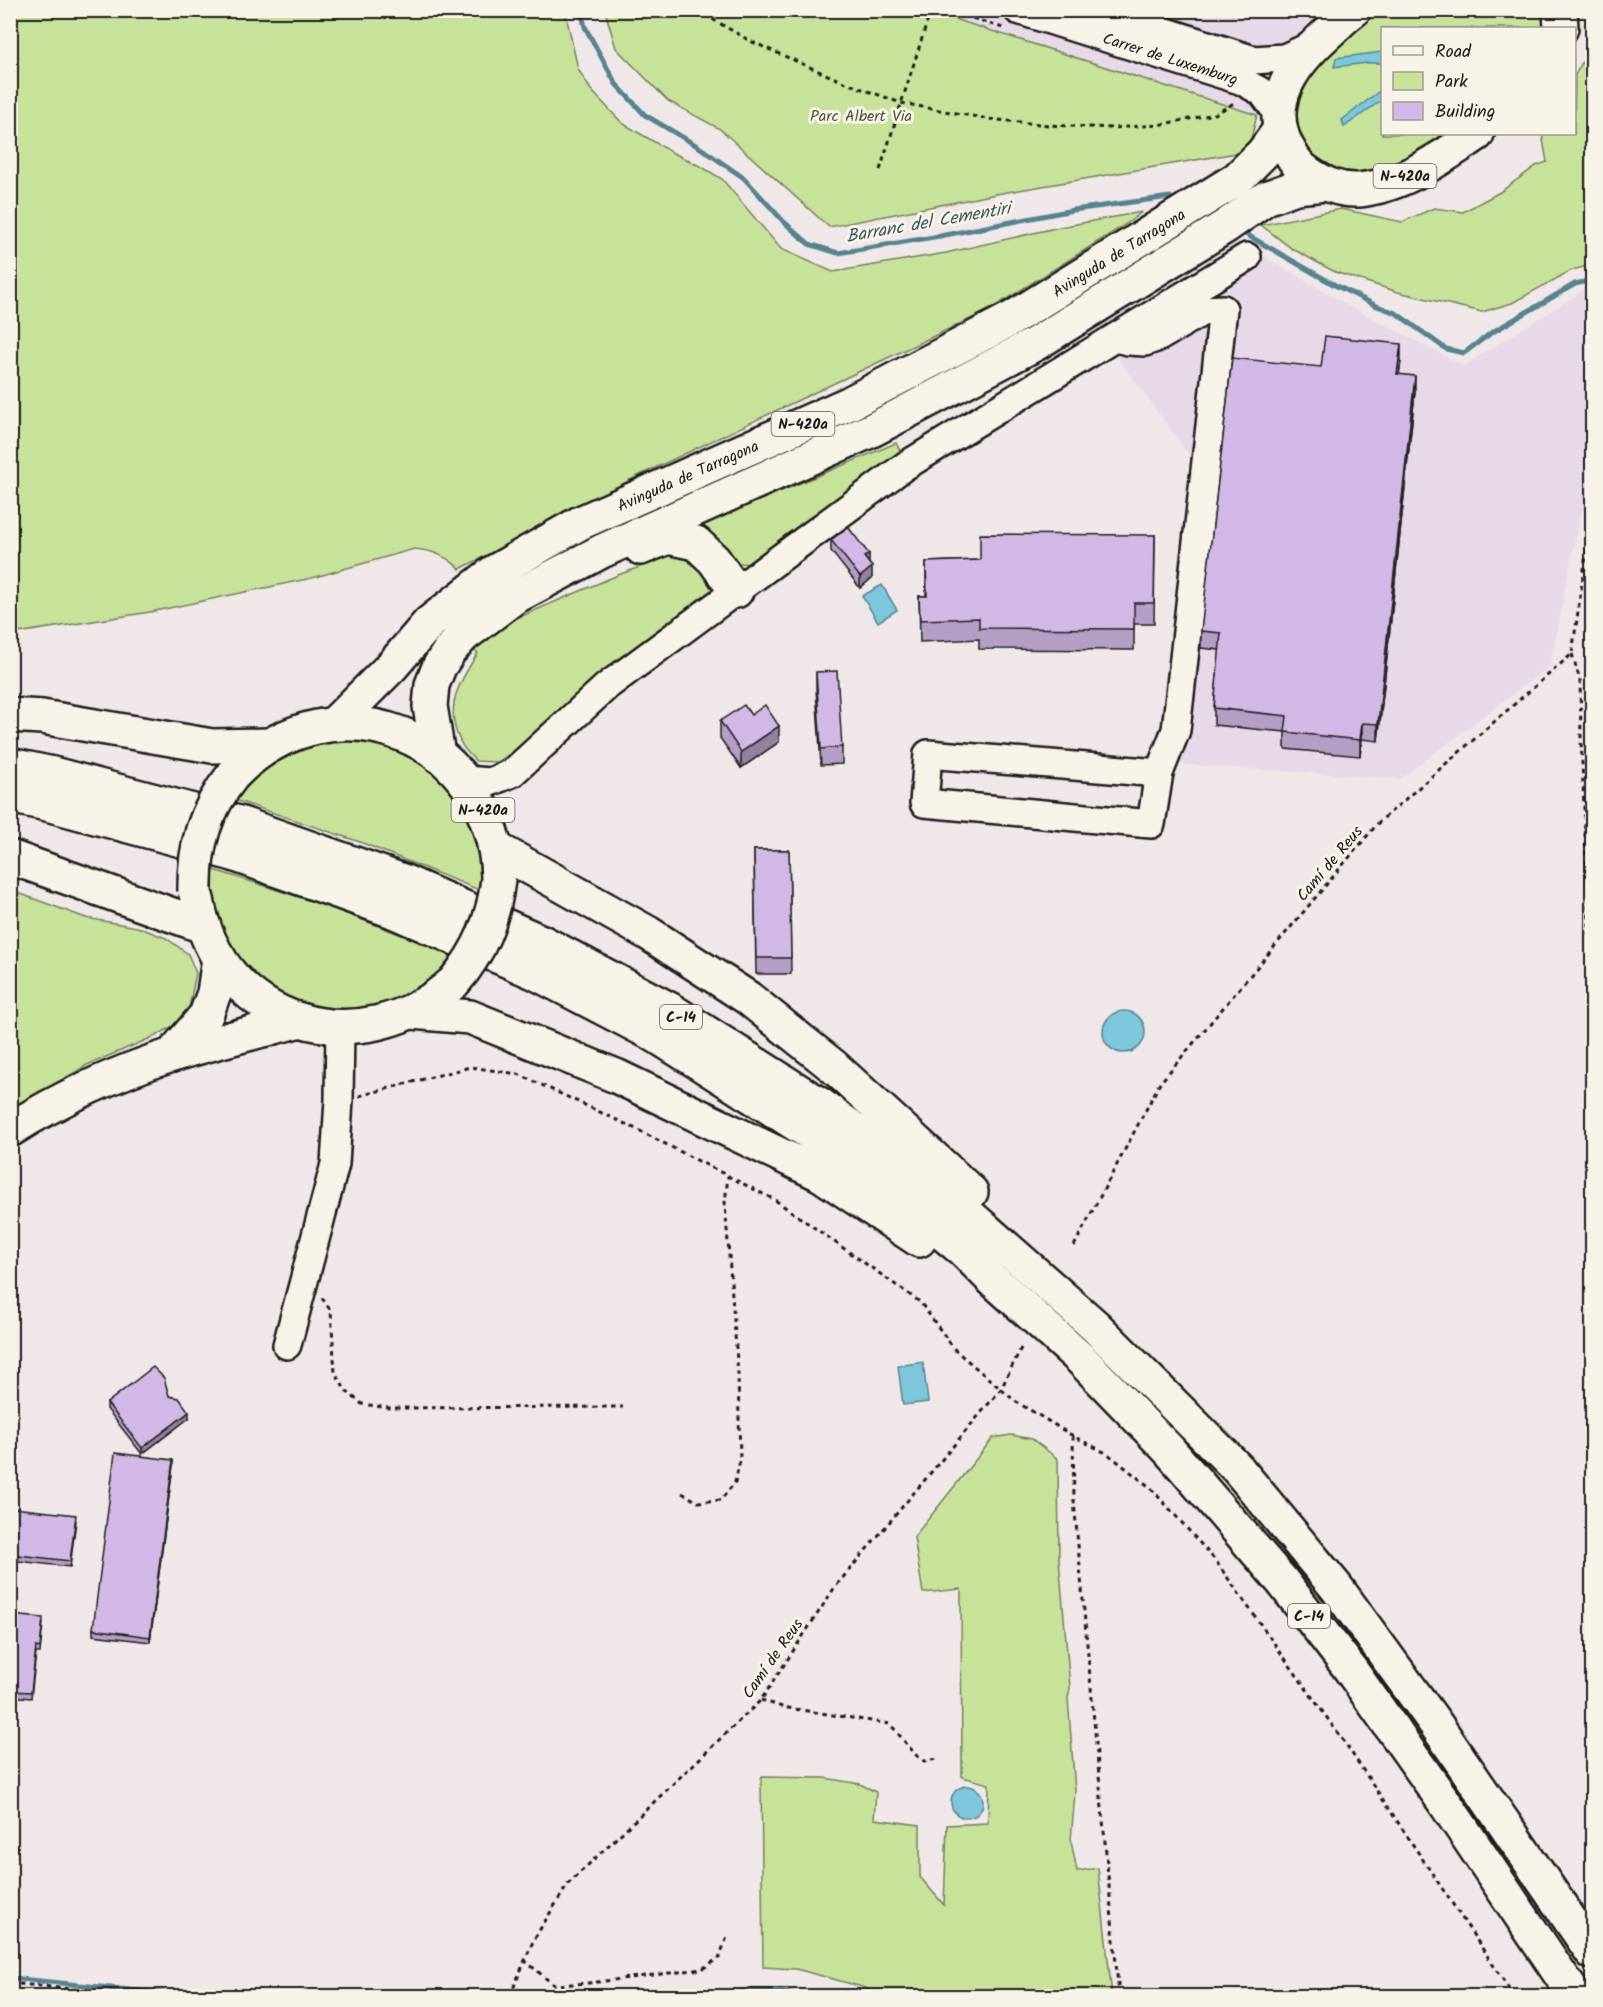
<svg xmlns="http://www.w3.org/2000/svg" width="1603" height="2007" font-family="Kalam,sans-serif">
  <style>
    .built { fill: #e7d9e7 }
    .green { fill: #c7e39a; stroke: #72805b; stroke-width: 1.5 }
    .water { fill: #7bc7db; stroke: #55838f; stroke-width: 1.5 }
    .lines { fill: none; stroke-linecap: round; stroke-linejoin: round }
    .stream { stroke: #55838f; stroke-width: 5 }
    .minor-casing { stroke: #1c1c1c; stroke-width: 32 }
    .major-casing { stroke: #1c1c1c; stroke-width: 38 }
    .highway-casing { stroke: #1c1c1c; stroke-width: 38 }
    .path { stroke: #1c1c1c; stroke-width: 3; stroke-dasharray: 4.5 4.5; stroke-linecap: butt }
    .minor { stroke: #f7f3e8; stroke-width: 27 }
    .major { stroke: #f7f3e8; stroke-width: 33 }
    .highway { stroke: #f7f3e8; stroke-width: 33 }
    .major-bridge-casing { stroke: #1c1c1c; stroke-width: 38; stroke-linecap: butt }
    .major-bridge { stroke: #f7f3e8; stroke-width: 33 }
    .wall { fill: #b59ec6; stroke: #1c1c1c; stroke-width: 1.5 }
    .shaded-wall { fill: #9381a1; stroke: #1c1c1c; stroke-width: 1.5 }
    .building { fill: #d2b8e6; stroke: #1c1c1c; stroke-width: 1.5 }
    .labels { text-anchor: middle; stroke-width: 6; stroke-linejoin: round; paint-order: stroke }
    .shield { fill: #f7f3e8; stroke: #5e5c59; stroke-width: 1.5 }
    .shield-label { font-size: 15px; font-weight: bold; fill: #1c1c1c }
    .street-label { font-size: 16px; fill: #1c1c1c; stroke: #f7f3e8 }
    .park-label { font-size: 16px; fill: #4f5842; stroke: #f7f3e8 }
    .water-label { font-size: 18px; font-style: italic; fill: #3d585f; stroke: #f7f3e8 }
  </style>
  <rect width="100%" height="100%" fill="#f0e7e8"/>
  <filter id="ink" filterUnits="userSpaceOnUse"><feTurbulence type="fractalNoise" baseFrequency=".0167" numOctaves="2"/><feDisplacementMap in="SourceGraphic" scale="12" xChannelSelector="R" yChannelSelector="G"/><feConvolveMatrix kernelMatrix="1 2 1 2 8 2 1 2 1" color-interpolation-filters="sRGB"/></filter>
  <g filter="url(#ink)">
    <g class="built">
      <polygon points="929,11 1330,11 1293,37 1257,115"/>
      <polygon points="1234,239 1352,308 1464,366 1592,285 1592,499 1580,514 1550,666 1400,779 1179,764 1190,456 1096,328"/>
    </g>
    <g class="green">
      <polygon points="1550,10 1550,28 1382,28 1382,134 1459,134 1425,154 1357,178 1325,171 1294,134 1296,91 1343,35 1373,11"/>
      <path d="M11 11H565L578 69 591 90 622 123 673 153 702 167 722 179 781 249 833 272 946 253 1060 227 1142 212 1126 224 989 310 642 474 460 569C447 556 431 550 414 549L312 578 150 612 11 634Z"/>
      <polygon points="605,11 929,11 1257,115 1248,151 996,194 829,227 720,129 668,101 616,48"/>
      <polygon points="1592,45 1592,265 1572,270 1512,303 1482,312 1398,292 1335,272 1291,248 1261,225 1341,209 1402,222 1434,208 1463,212 1500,192 1536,166 1547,162 1542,134 1574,134 1575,75"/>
      <polygon points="896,443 903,457 750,564 731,562 691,529"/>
      <path d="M675 554 689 558 713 579V590L706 600 524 749H516L498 762 476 761C471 756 464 750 461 743 443 708 459 682 478 653L474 650 510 621 618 575Z"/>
      <polygon points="369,740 404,749 433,769 459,794 483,851 479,890 360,842 232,799 261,769 305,743"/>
      <polygon points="211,869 327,906 453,955 441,975 389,1008 325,1011 290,1001 256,979 234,956 220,933 211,894"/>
      <polygon points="10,890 86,918 137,927 166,938 188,954 196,973 189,1008 181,1021 158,1035 87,1065 11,1110"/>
      <polygon points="1011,1435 1032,1439 1058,1459 1059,1559 1070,1688 1068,1698 1075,1791 1071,1841 1077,1871 1098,1868 1112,1996 876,1996 866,1988 796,1969 763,1967 761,1777 825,1778 860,1784 876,1792 874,1819 920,1825 920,1877 944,1905 947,1825 988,1823 989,1784 962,1777 961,1589 923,1593 914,1537 993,1438"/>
    </g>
    <g class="water">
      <polygon points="1382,52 1382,63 1368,63 1334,67 1336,58"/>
      <polygon points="1382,89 1382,101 1379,102 1344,127 1342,120"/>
      <polygon points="882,585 897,610 878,622 862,596"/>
      <circle cx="1124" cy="1032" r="21"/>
      <polygon points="923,1362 928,1402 903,1405 898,1366"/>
      <circle cx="967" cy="1802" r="16"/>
    </g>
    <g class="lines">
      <g class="stream">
        <polyline points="581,10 585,27 616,84 645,115 699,147 744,178 784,222 809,244 838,253 940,236 1073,210 1170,197"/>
        <polyline points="1242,232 1335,285 1377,306 1396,313 1446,349 1464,353 1491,333 1575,284 1592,280"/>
        <polyline points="10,1978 190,1996"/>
        <path d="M714 1996C747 1989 772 1989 805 1996"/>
      </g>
      <defs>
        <g id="minor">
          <path id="s1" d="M1018 10 1240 80 1262 92 1279 115"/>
          <polyline points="1099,10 1254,60 1284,58 1313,45"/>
          <polyline points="1115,338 1128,341 1145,342 1159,337 1205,310 1223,309 1176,730 1159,773 1151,824 924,803 928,754 1159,773"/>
          <polyline points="464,780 490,782 512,773 607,686 905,466 1247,257"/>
          <polyline points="287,1345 335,1164 339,1100 340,1027"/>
        </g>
        <g id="major">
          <path d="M1354 10C1345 16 1338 24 1330 31 1297 60 1264 99 1286 145 1292 156 1297 166 1308 173 1324 184 1339 191 1359 190 1403 186 1442 157 1477 134"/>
          <polyline points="1560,10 1561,28"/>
          <polyline points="641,548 668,537 696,543 714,560 736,591"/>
          <path id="s2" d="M334 724 392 666 429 623 494 572 580 523 850 403 1011 319 1237 179 1263 153 1279 131"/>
          <polyline points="438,755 430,706 432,685 439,667 450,650 464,635 513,598 602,551 872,430 1035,344 1226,226 1266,198 1296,187 1325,184"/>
          <path d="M233 775C332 672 493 734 498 877"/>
          <path d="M197 899C218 1025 361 1067 454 982"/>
          <polyline points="172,1055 206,1015 214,993 219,958"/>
          <path d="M10 1130C58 1099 118 1072 172 1055 214 1042 257 1032 300 1020"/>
        </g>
        <g id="highway">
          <polyline points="10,715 42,717 212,746 270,745"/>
          <polyline points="10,765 53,774 239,823 403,881 544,943 669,1009 822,1106 953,1201 1095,1326 1237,1468 1336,1587 1435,1723 1592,1952"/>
          <polyline points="10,796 47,804 233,854 393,911 534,972 655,1035 807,1131 929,1222 963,1250 992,1279 1081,1359 1169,1450 1282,1581 1348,1666 1445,1803 1575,1996"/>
          <polyline points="495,848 648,933 748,998 833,1066 971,1192"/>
          <polyline points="10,857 203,926"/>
          <polyline points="412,1012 470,1017 616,1076 820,1174 919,1240"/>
        </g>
      </defs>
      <use href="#minor" class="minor-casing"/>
      <use href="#major" class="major-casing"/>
      <use href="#highway" class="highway-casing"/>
      <g class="path">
        <polyline points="697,10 750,41 846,83 901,103 988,119 1049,125 1111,128 1158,125 1215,114 1234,103"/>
        <polyline points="947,10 1006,29"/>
        <polyline points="880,170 931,10"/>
        <polyline points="1572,654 1580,680 1581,738 1592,992"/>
        <polyline points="359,1096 470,1067 518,1074 632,1127 775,1200 920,1302 955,1350 1015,1401 1073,1436 1108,1454 1151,1488 1215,1560 1347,1746 1514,1996"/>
        <polyline points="1074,1246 1160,1083 1378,823 1572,654 1592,513"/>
        <polyline points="322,1298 331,1311 335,1373 346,1391 362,1404 389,1408 623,1407"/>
        <polyline points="1073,1436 1074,1501 1119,1996"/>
        <polyline points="682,1493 698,1502 721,1500 735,1482 740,1460 738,1374 725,1203 728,1176"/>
        <polyline points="761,1700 782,1707 890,1724 916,1755 924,1761 937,1759"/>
        <polyline points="524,1960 554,1985 589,1983 702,1969 719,1958 727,1937"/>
        <polyline points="10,1983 141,1996"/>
        <polyline points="510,1996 534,1939 568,1884 761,1700 835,1587 1001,1389 1021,1348"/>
      </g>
      <use href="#minor" class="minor"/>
      <use href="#major" class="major"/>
      <use href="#highway" class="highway"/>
      <defs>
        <g id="major-bridge">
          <path d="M195 891C194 846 205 810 233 775"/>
          <path d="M454 982C480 952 494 919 498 879"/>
        </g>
      </defs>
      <use href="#major-bridge" class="major-bridge-casing"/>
      <use href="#major-bridge" class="major-bridge"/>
    </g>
    <g class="wall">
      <polygon points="1401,361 1399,374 1415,392 1378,741 1362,739 1360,756 1285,749 1285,732 1214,725 1214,708 1220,650 1201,648 1201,631 1321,367"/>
      <polygon points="1155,535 1154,624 1134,624 1134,650 979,649 979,639 920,642 919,596 926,596 926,562 980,560"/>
      <polygon points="831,540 869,563 872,578 860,588 831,551"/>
      <polygon points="816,672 842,747 842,764 821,765 816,689"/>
      <polygon points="751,715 779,742 741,768 720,738 720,721"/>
      <polygon points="754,850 789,850 791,974 756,974"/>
      <polygon points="169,1396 189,1418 142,1454 107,1409 107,1403"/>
      <polygon points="173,1465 150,1642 93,1635 93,1629"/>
      <polygon points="76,1521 70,1567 10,1560 10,1532"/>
      <polygon points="10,1615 43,1623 40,1653 36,1653 31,1698 10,1696"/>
    </g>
    <g class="shaded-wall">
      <polygon points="1401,344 1401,361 1397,390 1397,374"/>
      <polygon points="1415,376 1415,392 1378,741 1378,724"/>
      <polygon points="869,554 869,565 864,557"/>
      <polygon points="872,567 872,578 860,588 860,577"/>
      <polygon points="1362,723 1362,739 1360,756 1360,740"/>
      <polygon points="779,726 779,742 741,768 741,752"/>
      <polygon points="189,1412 189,1418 142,1454 142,1448"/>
      <polygon points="173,1460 173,1465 150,1642 150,1637"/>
    </g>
    <g class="building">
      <polygon points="1325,336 1401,344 1397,374 1415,376 1378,724 1362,723 1360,740 1285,732 1287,716 1214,708 1221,633 1201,631 1232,358 1321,367"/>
      <polygon points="848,527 869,554 864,557 872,567 860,577 831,540"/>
      <polygon points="980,534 1155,535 1154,603 1134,603 1134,629 979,628 979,618 920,620 919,596 927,596 926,562 980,560"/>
      <polygon points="837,671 842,747 821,749 816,672"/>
      <polygon points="744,705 751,715 765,705 779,726 741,752 720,721"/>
      <polygon points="754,850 789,850 791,958 756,958"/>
      <polygon points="153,1367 164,1378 169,1396 179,1398 189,1412 142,1448 107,1403"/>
      <polygon points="115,1453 173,1460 150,1637 93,1629"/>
      <polygon points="13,1508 76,1515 70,1561 10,1554 10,1532"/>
      <polygon points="10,1615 43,1618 40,1648 36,1647 31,1692 10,1691"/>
    </g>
  </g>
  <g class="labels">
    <g class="shield">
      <rect x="1373.5" y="164" width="63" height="24" rx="4.5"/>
      <rect x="771.5" y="412" width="63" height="24" rx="4.5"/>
      <rect x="451.5" y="798" width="63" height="24" rx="4.5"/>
      <rect x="660" y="1005" width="42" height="24" rx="4.5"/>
      <rect x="1288" y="1604" width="42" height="24" rx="4.5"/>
    </g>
    <g class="shield-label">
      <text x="1405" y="181">N-420a</text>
      <text x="803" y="429">N-420a</text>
      <text x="483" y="815">N-420a</text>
      <text x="681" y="1022">C-14</text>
      <text x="1309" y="1621">C-14</text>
    </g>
    <g class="street-label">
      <text dy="6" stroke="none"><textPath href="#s1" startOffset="160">Carrer de Luxemburg</textPath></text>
      <text dy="6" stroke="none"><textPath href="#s2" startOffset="924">Avinguda de Tarragona</textPath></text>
      <text dy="6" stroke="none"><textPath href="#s2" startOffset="438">Avinguda de Tarragona</textPath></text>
      <text transform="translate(1329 863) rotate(-50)" y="6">Camí de Reus</text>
      <text transform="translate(772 1658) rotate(-55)" y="6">Camí de Reus</text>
    </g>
    <g class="park-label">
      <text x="861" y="121">Parc Albert Via</text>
    </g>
    <g class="water-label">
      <text transform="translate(928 222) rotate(-10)" y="6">Barranc del Cementiri</text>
    </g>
  </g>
  <rect width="1603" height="2007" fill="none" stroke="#f7f3e8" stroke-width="36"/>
  <rect x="18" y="18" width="1567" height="1971" fill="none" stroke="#1c1c1c" stroke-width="2" filter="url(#ink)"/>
  <rect x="1381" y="27" width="195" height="108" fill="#f7f3e8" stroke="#9f9d96" stroke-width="1.5"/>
  <rect x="1393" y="46" width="30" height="9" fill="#f7f3e8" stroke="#9f9d96" stroke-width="1.5"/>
  <text x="1435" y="57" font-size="18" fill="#1c1c1c">Road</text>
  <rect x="1393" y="72" width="30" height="18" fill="#c7e39a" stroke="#9f9d96" stroke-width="1.5"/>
  <text x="1435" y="87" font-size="18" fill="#1c1c1c">Park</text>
  <rect x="1393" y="102" width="30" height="18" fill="#d2b8e6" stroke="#9f9d96" stroke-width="1.5"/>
  <text x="1435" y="117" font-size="18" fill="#1c1c1c">Building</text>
</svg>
